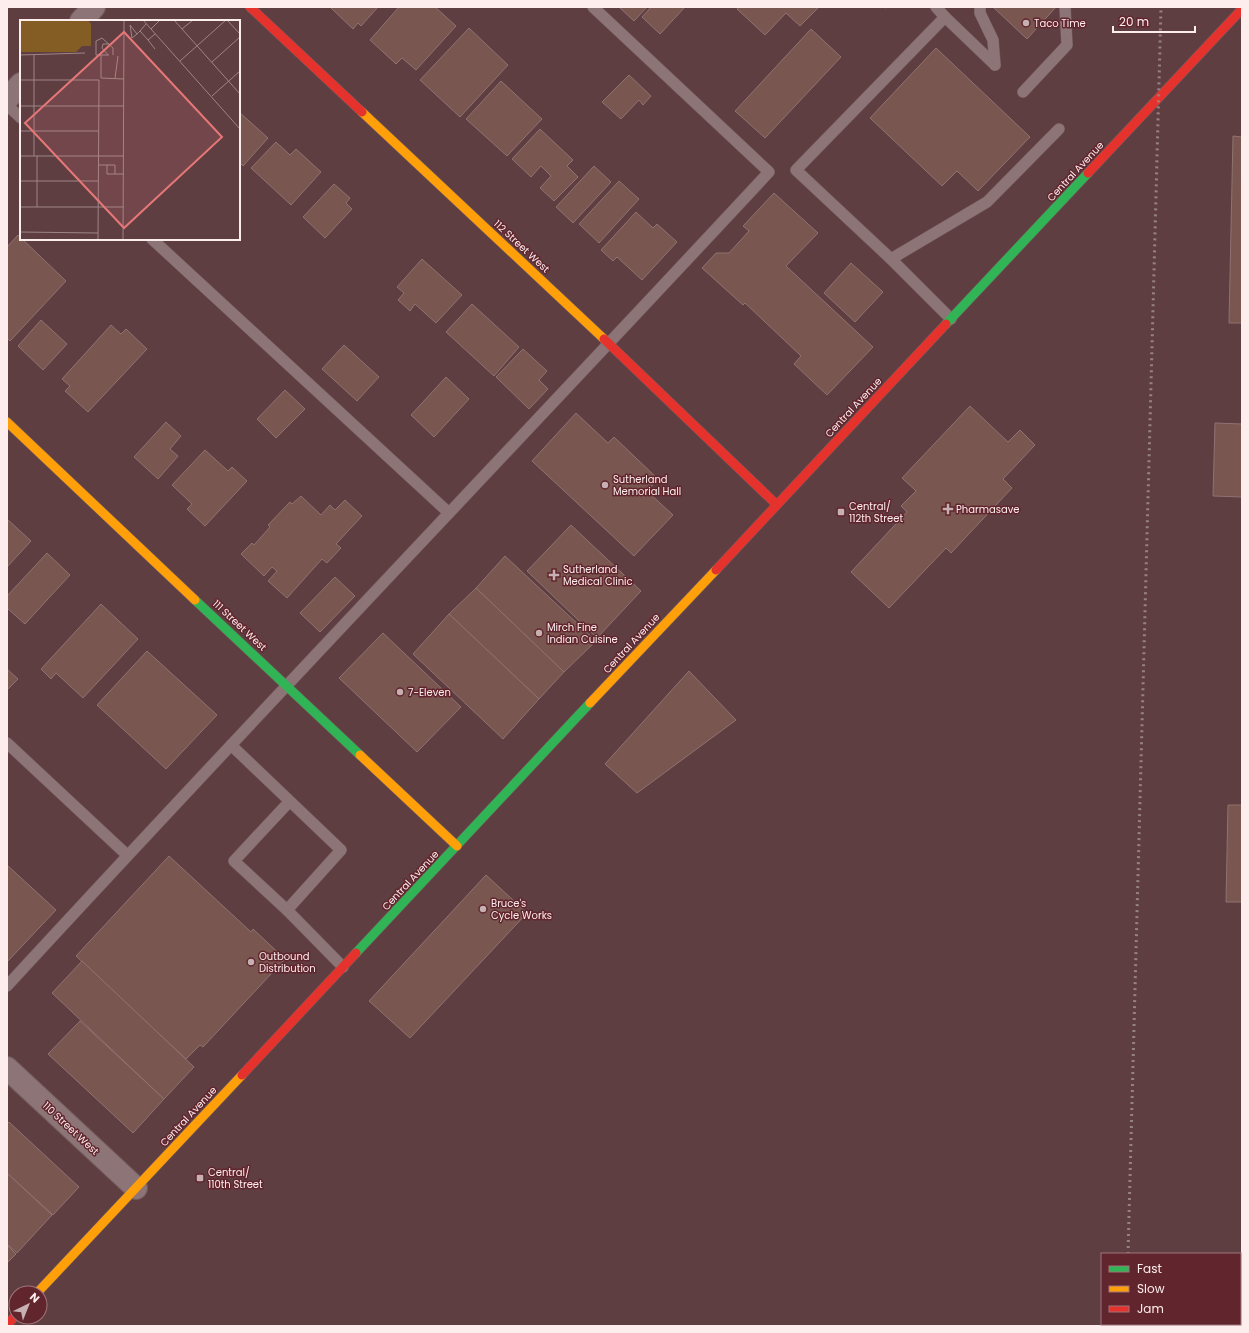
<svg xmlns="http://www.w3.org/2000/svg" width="1249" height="1333" font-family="Poppins,sans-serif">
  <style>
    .building { fill: #7a5651; stroke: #8f7371 }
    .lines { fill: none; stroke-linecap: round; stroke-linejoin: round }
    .lane-casing { stroke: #735b5d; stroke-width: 12 }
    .street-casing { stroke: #735b5d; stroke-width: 24 }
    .fast-casing { stroke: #735b5d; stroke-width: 10 }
    .slow-casing { stroke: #735b5d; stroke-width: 10 }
    .jam-casing { stroke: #735b5d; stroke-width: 10 }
    .path { stroke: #947e80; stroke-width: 2.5; stroke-dasharray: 2 3; stroke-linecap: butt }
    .lane { stroke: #8d7476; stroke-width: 11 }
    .street { stroke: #8d7476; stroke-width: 22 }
    .fast { stroke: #30b455; stroke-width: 9 }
    .slow { stroke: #ff9f0a; stroke-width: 9 }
    .jam { stroke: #e5322d; stroke-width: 9 }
    .rail { stroke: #978283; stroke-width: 3; stroke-dasharray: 2 4; stroke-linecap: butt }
    .poi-dot { fill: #c6b0b1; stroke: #61252d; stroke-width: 1.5 }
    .labels { text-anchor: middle; stroke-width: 3; stroke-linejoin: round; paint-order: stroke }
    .poi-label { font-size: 10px; fill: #fdeded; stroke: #61252d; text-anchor: start }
    .street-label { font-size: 10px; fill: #fdeded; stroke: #61252d }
    .inset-road { fill: none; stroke: #9e8486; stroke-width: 1 }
    .view { fill: #e67777; fill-opacity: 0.15; stroke: #e67777; stroke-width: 2 }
    .inset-edge { fill: none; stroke: #fdeded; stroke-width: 2 }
  </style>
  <rect width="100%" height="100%" fill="#5f3e42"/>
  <g class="building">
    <polygon points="330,7 378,7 361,26 358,23 353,29"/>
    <polygon points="399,7 435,7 456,26 416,70 402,58 396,64 370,40"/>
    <polygon points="619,7 647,7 634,21"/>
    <polygon points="651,7 685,7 660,34 642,17"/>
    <polygon points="739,7 819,7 800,26 786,13 765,35 737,9"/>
    <polygon points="993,7 1056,7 1027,39"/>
    <polygon points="469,28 508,65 460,117 420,80"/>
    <polygon points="811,29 841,57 765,138 735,111"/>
    <polygon points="936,48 1030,137 978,191 957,171 942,186 870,118"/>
    <polygon points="629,75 651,96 643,105 639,100 621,119 602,102"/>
    <polygon points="501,81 542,119 507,156 466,119"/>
    <polygon points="239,112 268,138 243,166 239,162"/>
    <polygon points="540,129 573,160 567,166 578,177 554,201 540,188 551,176 541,166 531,177 512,159"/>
    <polygon points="1233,136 1242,137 1242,323 1229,323"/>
    <polygon points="276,142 290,155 296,149 321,172 291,205 251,168"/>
    <polygon points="594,166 611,182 573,223 556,207"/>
    <polygon points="619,181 639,199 599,243 579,224"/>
    <polygon points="334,184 350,198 346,203 352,209 325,238 303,217"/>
    <polygon points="774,193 818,233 786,266 873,347 827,395 794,364 801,356 745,303 743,305 702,268 716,253 729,253 749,231 743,226"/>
    <polygon points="636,212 653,228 657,224 677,242 642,280 617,257 613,261 601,250"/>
    <polygon points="18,235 66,281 10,341 7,338 7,247"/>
    <polygon points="422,259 462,295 436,323 415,304 410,311 398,300 404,293 397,287"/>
    <polygon points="851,263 883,292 855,322 824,293"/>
    <polygon points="472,304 519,347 494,376 446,332"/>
    <polygon points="41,320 67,344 43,370 18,346"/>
    <polygon points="111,325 121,334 126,329 147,349 88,412 65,391 70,386 62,379"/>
    <polygon points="344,345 379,377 357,401 322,369"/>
    <polygon points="523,349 547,371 539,380 548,389 529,409 496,377"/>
    <polygon points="446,377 469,399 434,437 411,415"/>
    <polygon points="285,390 305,409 276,438 257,419"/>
    <polygon points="970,406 1008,442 1020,430 1035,445 1003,479 1012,488 951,553 946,548 889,608 851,572 907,512 901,506 916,491 902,478"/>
    <polygon points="576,413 608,443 614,437 658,479 647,491 673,515 634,556 532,461"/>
    <polygon points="166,422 181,436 170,449 178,456 158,479 134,457"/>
    <polygon points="1215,423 1242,424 1242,497 1213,496"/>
    <polygon points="205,450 228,471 232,467 247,481 205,526 187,509 192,504 172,485"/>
    <polygon points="301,496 321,515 330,505 335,510 345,500 362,516 336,544 341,548 327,563 322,559 287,598 268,581 277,571 272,567 264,576 241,554 252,543 254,545 270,527 268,525 290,502 292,504"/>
    <polygon points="7,519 31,541 7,567"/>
    <polygon points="571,525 641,591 597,638 527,571"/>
    <polygon points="47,553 70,575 25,624 7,608 7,596"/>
    <polygon points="505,556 596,641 564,672 476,588"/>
    <polygon points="335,577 355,596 320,632 300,613"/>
    <polygon points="476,588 564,672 539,699 449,614"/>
    <polygon points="101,604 138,639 83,698 56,673 51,679 41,669"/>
    <polygon points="449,614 539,699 503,739 413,654"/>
    <polygon points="383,633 461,707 417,752 339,678"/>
    <polygon points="147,651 217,715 166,769 97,705"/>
    <polygon points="7,669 18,679 7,690"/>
    <polygon points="689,671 736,720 637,793 605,764"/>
    <polygon points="1228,805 1242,805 1242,902 1226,902"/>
    <polygon points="169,856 251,932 253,929 285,959 203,1047 200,1045 186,1059 76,956"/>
    <polygon points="7,865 56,910 7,962"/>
    <polygon points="486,875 527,913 410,1038 369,1001"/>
    <polygon points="82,961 194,1067 164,1099 52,993"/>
    <polygon points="80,1021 164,1099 133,1133 48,1054"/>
    <polygon points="9,1122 79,1187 53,1215 7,1173 7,1124"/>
    <polygon points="7,1173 52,1215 17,1253 7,1244"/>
    <polygon points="7,1245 16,1254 7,1263"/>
  </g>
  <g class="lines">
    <defs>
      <g id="lane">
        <polyline points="936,7 945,17"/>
        <polyline points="980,7 980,13 993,40 995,65"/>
        <polyline points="1023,92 1067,45 1065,7"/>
        <polyline points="7,105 21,118"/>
        <polyline points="152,239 449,513"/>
        <polyline points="891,259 987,202 1059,129"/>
        <polyline points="951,319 891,259 796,170 945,17 995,65"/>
        <polyline points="7,743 127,855"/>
        <polyline points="231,745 341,850 287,910 343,967"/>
        <polyline points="287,910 234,861 289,802"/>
        <path d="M7 986C259 712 516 444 769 172L593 7"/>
      </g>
      <g id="street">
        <polyline points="81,21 94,7"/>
        <polyline points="7,99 21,84"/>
        <polyline points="7,1068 136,1188"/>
      </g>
      <g id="fast">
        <polyline points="946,324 1088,173"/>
        <polyline points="195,600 360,755"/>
        <polyline points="356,953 590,703"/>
      </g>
      <g id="slow">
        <polyline points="362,112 604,339"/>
        <polyline points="7,422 195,600"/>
        <polyline points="590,703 716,570"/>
        <polyline points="360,755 457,846"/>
        <polyline points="37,1293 242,1075"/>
      </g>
      <g id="jam">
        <polyline points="250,7 362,112"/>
        <polyline points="1088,173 1242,9"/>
        <polyline points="604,339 776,504"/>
        <polyline points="716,570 946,324"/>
        <polyline points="242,1075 356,953"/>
        <polyline points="7,1325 16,1315"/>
      </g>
    </defs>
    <use href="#lane" class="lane-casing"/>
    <use href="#street" class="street-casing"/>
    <use href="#fast" class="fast-casing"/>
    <use href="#slow" class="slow-casing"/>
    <use href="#jam" class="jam-casing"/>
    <polyline class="path" points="885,7 886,7"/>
    <use href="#lane" class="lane"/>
    <use href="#street" class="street"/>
    <use href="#fast" class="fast"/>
    <use href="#slow" class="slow"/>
    <use href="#jam" class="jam"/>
    <g class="rail">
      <polyline points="1128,1254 1161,7"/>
      <polyline points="1126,1326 1126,1324"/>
    </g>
  </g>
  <g class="poi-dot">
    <circle cx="1026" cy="23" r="4"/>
    <circle cx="605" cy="485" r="4"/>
    <path d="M946 503h4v4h4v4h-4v4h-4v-4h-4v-4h4z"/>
    <rect x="837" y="508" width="8" height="8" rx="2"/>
    <path d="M552 569h4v4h4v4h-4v4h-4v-4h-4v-4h4z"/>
    <circle cx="539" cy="633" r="4"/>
    <circle cx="400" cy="692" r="4"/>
    <circle cx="483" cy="909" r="4"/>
    <circle cx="251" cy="962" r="4"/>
    <rect x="196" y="1174" width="8" height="8" rx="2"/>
  </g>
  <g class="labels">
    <g class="poi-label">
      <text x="1034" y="27">Taco Time</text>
      <text x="613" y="483">Sutherland<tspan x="613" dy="12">Memorial Hall</tspan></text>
      <text x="849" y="510">Central/<tspan x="849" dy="12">112th Street</tspan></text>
      <text x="956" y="513">Pharmasave</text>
      <text x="563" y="573">Sutherland<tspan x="563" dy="12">Medical Clinic</tspan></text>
      <text x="547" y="631">Mirch Fine<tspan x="547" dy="12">Indian Cuisine</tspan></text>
      <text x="408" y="696">7-Eleven</text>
      <text x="491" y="907">Bruce's<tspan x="491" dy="12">Cycle Works</tspan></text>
      <text x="259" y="960">Outbound<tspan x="259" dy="12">Distribution</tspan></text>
      <text x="208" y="1176">Central/<tspan x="208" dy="12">110th Street</tspan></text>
    </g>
    <g class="street-label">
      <text transform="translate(1075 171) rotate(-47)" y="4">Central Avenue</text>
      <text transform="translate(522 246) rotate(43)" y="4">112 Street West</text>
      <text transform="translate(853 407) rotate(-47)" y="4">Central Avenue</text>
      <text transform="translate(240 625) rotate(43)" y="4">111 Street West</text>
      <text transform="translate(631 643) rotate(-47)" y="4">Central Avenue</text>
      <text transform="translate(410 880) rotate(-47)" y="4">Central Avenue</text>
      <text transform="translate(188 1116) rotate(-47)" y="4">Central Avenue</text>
      <text transform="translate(71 1128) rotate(43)" y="4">110 Street West</text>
    </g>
  </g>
  <g transform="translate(20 20)">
    <rect width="220" height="220" fill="#5f3e42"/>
    <path d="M0 0H68L71 4V26H62L56 32H0Z" fill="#845d25"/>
    <path class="inset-road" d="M123 0 220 109M154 0 220 74M207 0 220 14M126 4 120 11 128 20M131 9 140 0M162 9 173 0M117 14 110 5 112 18 117 14 120 11M135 29 128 20 135 14M0 35 65 33M81 35H76V21L82 18 93 28V35M88 35 82 28 83 24H89M89 35H81V58L104 59M160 41 206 0M192 42 220 17M95 58 98 36M0 60H79L78 220M192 76 220 51M0 86H104M0 111H79M0 136H104M14 136V35M79 145H95V154H104M87 145V154H95M0 161H78M0 187H104M17 187V136M0 212 78 213M103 220 104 0"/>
    <path class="view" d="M104 12 202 117 104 208 5 103Z"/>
    <rect width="220" height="220" class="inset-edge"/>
  </g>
  <rect width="1249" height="1333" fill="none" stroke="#fdeded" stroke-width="16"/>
  <rect x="1101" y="1253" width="140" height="72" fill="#61252d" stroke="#9f757a"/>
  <rect x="1109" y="1266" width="20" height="6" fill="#30b455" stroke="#9f757a"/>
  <text x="1137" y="1273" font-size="12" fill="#fdeded">Fast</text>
  <rect x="1109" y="1286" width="20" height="6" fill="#ff9f0a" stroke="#9f757a"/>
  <text x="1137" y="1293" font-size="12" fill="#fdeded">Slow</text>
  <rect x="1109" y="1306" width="20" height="6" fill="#e5322d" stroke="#9f757a"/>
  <text x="1137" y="1313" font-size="12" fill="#fdeded">Jam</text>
  <g transform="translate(28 1305) rotate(43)"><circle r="19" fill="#61252d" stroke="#9f757a"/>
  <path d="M0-3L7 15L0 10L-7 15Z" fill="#c6b0b1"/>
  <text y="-6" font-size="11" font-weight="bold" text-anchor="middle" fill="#fdeded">N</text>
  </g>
  <path d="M1113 26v6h82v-6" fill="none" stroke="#fdeded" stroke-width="2"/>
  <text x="1119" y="26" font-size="12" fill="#fdeded" stroke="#61252d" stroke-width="3" paint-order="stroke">20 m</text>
</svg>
